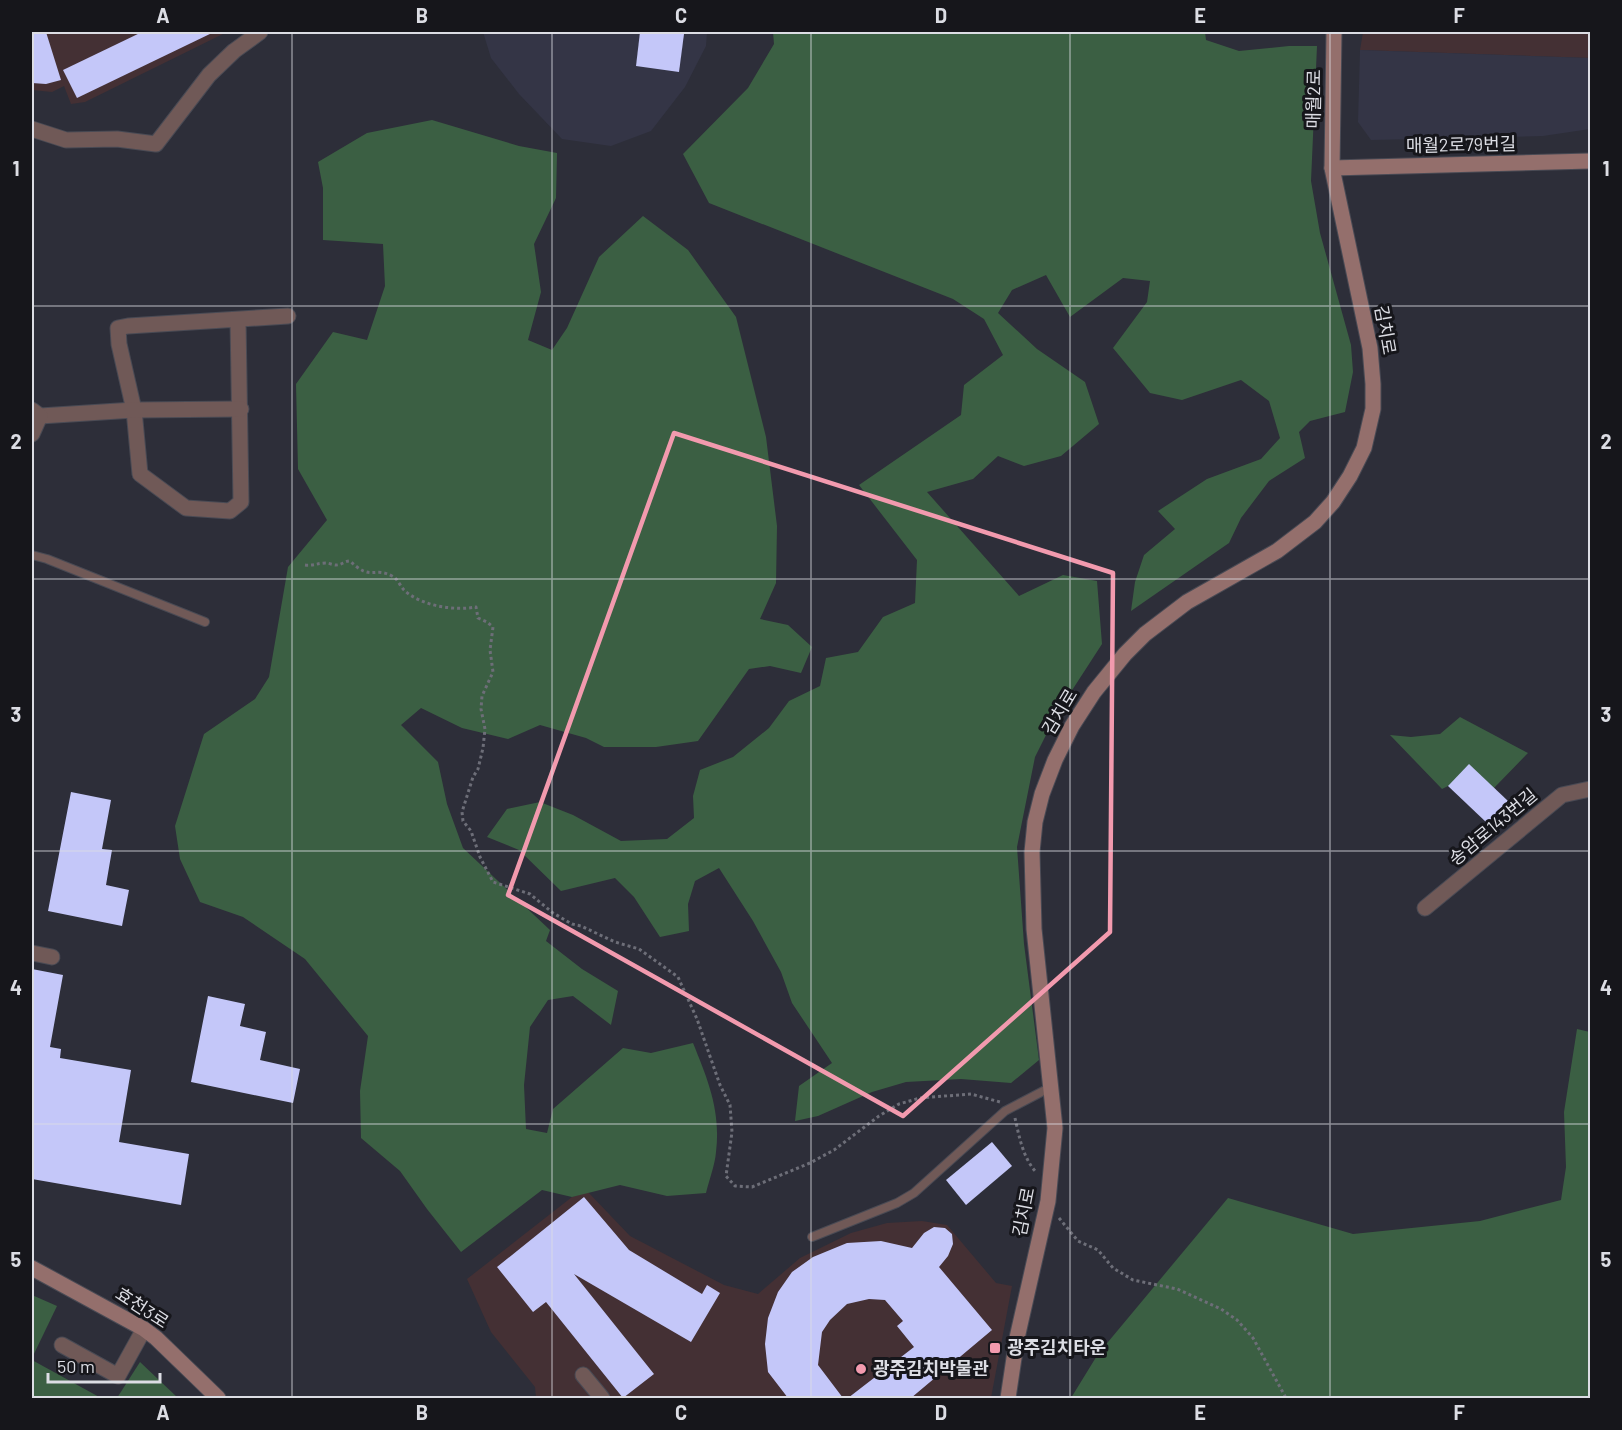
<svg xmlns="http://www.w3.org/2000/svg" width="1622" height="1430" font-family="Barlow,'Noto Sans KR',sans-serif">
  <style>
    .commercial { fill: #443034 }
    .built { fill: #343546 }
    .green { fill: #3b5f43 }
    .building { fill: #c4c7f9 }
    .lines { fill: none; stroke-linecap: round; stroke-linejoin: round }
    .lane-casing { stroke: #494a54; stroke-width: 10 }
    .street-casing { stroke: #494a54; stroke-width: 17 }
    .secondary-casing { stroke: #494a54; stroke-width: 17 }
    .path { stroke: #6d6e78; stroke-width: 3; stroke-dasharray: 3 3; stroke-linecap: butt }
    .lane { stroke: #705957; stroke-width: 8 }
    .street { stroke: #705957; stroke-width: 15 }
    .secondary { stroke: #946f6c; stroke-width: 15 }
    .marked { fill: none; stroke: #f29aae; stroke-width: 4.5; stroke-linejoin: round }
    .grid { fill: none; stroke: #dcdde4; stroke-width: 1.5; stroke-opacity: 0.55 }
    .poi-dot { fill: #f29aae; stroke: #16161b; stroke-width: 2 }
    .labels { text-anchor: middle; stroke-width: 6; stroke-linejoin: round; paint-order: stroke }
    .street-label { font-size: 18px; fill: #dcdde4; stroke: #16161b }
    .poi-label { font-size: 18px; font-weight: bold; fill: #dcdde4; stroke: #16161b; text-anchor: start }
    .neatline { fill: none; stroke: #dcdde4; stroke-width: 2 }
    .grid-label { font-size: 20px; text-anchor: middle; font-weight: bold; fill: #dcdde4 }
  </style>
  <rect width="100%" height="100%" fill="#2d2e39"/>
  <g class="commercial">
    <polygon points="32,32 227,32 85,102 71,104 64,86 52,92 32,90"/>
    <polygon points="1363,32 1590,32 1590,58 1360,50"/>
    <polygon points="588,1192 630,1236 724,1285 758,1294 800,1258 851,1233 887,1223 922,1221 947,1225 996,1283 1012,1286 991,1398 536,1398 535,1387 491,1332 467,1279 572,1197"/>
  </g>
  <g class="built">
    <polygon points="483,32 707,32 706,46 685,87 651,131 611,146 562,139 519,94 491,58"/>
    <polygon points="1360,50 1590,58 1590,129 1543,136 1371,140 1358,122"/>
  </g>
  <g class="green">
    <polygon points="773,32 1205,32 1206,40 1239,51 1289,46 1317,46 1311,181 1320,233 1351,345 1353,372 1345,412 1310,421 1299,432 1305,458 1269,481 1241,518 1229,543 1131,611 1135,582 1144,555 1175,529 1158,511 1207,479 1261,459 1280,438 1269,401 1241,380 1182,400 1150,393 1113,348 1147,302 1150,281 1123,278 1070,317 1046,275 1012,290 998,313 1037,349 1085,382 1099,424 1061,456 1024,466 998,456 973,479 927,492 1019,596 1063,575 1097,581 1102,644 1056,715 1035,757 1017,847 1024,944 1039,1060 1011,1083 961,1079 906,1082 872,1092 818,1116 795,1121 799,1086 832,1063 792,1003 781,972 753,921 719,868 695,881 688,904 689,931 660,937 634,897 615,878 561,891 519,850 487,837 507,809 540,802 573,815 621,841 667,839 694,818 693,796 700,770 733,757 769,728 789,701 820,686 826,658 858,652 883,617 915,603 917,560 859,485 961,415 964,385 1003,355 984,319 953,299 709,203 683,154 748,88 774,44"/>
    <path d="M432 120 519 146 557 153 556 198 534 244 541 292 528 340 552 350 567 328 599 257 643 216 688 250 736 317 766 437 777 526 776 583 760 619 788 625 812 647 801 673 770 666 749 669 698 741 656 747H604L586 738 540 725 508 739 462 728 421 708 401 725 438 762 447 804 463 848 550 930 546 941 582 969 618 991 611 1025 573 996 548 1000 530 1027 524 1085 526 1129 547 1133 553 1109 623 1048 651 1053 693 1043C708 1080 721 1111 716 1152 715 1165 709 1180 706 1193L667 1196 620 1185 572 1197 542 1190 461 1252 427 1209 400 1171 361 1138 360 1091 368 1036 305 959 243 917 200 902 180 859 175 826 204 734 255 699 269 677 288 567 327 520 298 469 296 384 333 332 367 340 385 286 383 244 323 240V188L318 162 367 133Z"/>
    <polygon points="1460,717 1528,753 1494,788 1448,786 1442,789 1390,735 1411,737 1440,734"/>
    <polygon points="1577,1029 1590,1032 1590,1398 1071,1398 1098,1354 1228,1198 1353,1234 1480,1221 1561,1200 1566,1167 1564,1112"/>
    <polygon points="32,1295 57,1306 32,1358"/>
    <polygon points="32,1360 101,1398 32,1398"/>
    <polygon points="140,1362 178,1398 117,1398"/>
  </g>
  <g class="building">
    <polygon points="32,32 46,32 61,80 46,84 32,83"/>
    <polygon points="142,32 214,32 77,98 63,70"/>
    <polygon points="640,32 684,34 679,72 636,66"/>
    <polygon points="1469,764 1508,801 1487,823 1448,786"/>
    <polygon points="71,792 111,800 102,849 112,850 106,885 129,890 122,926 48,911"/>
    <polygon points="32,969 63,975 50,1047 61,1049 60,1058 131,1070 119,1142 189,1154 181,1205 32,1179"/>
    <polygon points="208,996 245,1004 240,1026 266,1032 260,1060 300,1069 293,1103 191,1082"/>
    <polygon points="992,1142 1012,1166 966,1205 946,1180"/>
    <polygon points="584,1197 629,1250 702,1294 707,1285 720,1293 691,1342 574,1274 654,1374 623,1398 546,1302 533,1312 497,1267"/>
    <polygon points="934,1227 945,1228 952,1234 953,1244 948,1256 939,1267 992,1330 911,1398 848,1398 914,1347 897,1326 903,1321 885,1300 869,1299 847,1304 830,1320 822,1332 818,1365 843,1398 788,1398 768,1372 765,1344 768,1318 778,1292 792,1272 813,1257 847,1243 881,1241 912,1248 924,1233"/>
  </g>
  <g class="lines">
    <defs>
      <g id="lane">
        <polyline points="32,555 47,559 205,622"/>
        <polyline points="812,1237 897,1203 914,1193 1005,1111 1051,1087"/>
      </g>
      <g id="street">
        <polyline points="32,129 66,140 117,139 156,144 209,75 234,51 260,32"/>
        <polyline points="238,320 241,502 230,511 186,508 140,474 134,410 119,344 118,328 128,326 288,316"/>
        <polyline points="32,410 40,416 134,410 241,409"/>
        <polyline points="32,434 40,416"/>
        <polyline points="1425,908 1562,795 1590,789"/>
        <polyline points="32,953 52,957"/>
        <polyline points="62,1345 118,1376 144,1329"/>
        <polyline points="583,1375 602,1398"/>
      </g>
      <g id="secondary">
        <polyline points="1332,168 1590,161"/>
        <polyline points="32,1268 144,1329 156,1338 218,1398"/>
        <polyline points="1008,1398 1017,1338 1048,1201 1055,1128 1034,929 1032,852 1035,822 1042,794 1055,760 1072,726 1094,692 1125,654 1145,634 1187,602 1277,551 1315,522 1333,502 1350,476 1364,448 1373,409 1373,384 1370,348 1332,168 1334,32"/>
      </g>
    </defs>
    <use href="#lane" class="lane-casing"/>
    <use href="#street" class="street-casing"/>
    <use href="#secondary" class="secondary-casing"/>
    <g class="path">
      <path d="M305 565C313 566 318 563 326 563 329 563 333 565 336 565 342 565 344 561 350 561 372 582 373 566 392 576 398 579 400 586 404 590 421 606 454 611 476 607L478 618 487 622 493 627 490 650 493 672 482 696 481 709 485 729 483 748 478 769 473 777 462 812 463 821 471 831 480 857 493 882 530 894 553 913 572 924 581 926 615 942 639 949 678 977 697 1019 720 1085 730 1105 732 1132 726 1176 735 1186 752 1187 810 1163 834 1150 879 1116 899 1104 920 1098 971 1094 1000 1102"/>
      <path d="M1015 1118C1019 1136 1023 1158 1036 1172"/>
      <polyline points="1059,1218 1078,1241 1098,1250 1113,1268 1133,1280 1177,1289 1221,1309 1237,1320 1253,1338 1286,1398"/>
    </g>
    <use href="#lane" class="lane"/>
    <use href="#street" class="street"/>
    <use href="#secondary" class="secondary"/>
  </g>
  <path class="marked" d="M674 433 1113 573 1110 932 903 1116 508 895Z"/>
  <path class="grid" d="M292 32V1398M552 32V1398M811 32V1398M1070 32V1398M1330 32V1398M32 306H1590M32 579H1590M32 851H1590M32 1124H1590"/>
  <g class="poi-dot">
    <rect x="989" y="1342" width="12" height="12" rx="3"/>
    <circle cx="861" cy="1369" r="6"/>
  </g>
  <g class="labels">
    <g class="street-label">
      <text transform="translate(1314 99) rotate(-89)" y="6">매월2로</text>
      <text transform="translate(1461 145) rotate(-1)" y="6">매월2로79번길</text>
      <text transform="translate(1385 330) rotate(80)" y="6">김치로</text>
      <text transform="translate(1060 712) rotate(-59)" y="6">김치로</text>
      <text transform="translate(1493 827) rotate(-40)" y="6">송암로143번길</text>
      <text transform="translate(1024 1212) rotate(-79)" y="6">김치로</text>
      <text transform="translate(142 1308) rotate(33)" y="6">효천3로</text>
    </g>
    <g class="poi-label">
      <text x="1007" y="1354">광주김치타운</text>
      <text x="873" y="1375">광주김치박물관</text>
    </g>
  </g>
  <rect width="1622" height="1430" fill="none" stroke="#16161b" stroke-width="66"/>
  <path d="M48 1373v9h112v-9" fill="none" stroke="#dcdde4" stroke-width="3"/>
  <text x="57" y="1373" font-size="18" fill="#dcdde4" stroke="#16161b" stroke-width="4.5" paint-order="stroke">50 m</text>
  <rect x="33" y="33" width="1556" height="1364" class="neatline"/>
  <g class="grid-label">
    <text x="163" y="23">A</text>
    <text x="422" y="23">B</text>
    <text x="681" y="23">C</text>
    <text x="941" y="23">D</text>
    <text x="1200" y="23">E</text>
    <text x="1459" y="23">F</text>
    <text x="16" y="176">1</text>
    <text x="1606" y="176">1</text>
    <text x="16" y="449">2</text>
    <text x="1606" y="449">2</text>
    <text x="16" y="722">3</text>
    <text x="1606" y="722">3</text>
    <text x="16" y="995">4</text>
    <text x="1606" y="995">4</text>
    <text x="16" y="1267">5</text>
    <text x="1606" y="1267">5</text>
    <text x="163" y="1420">A</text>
    <text x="422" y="1420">B</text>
    <text x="681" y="1420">C</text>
    <text x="941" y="1420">D</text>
    <text x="1200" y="1420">E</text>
    <text x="1459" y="1420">F</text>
  </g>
</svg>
